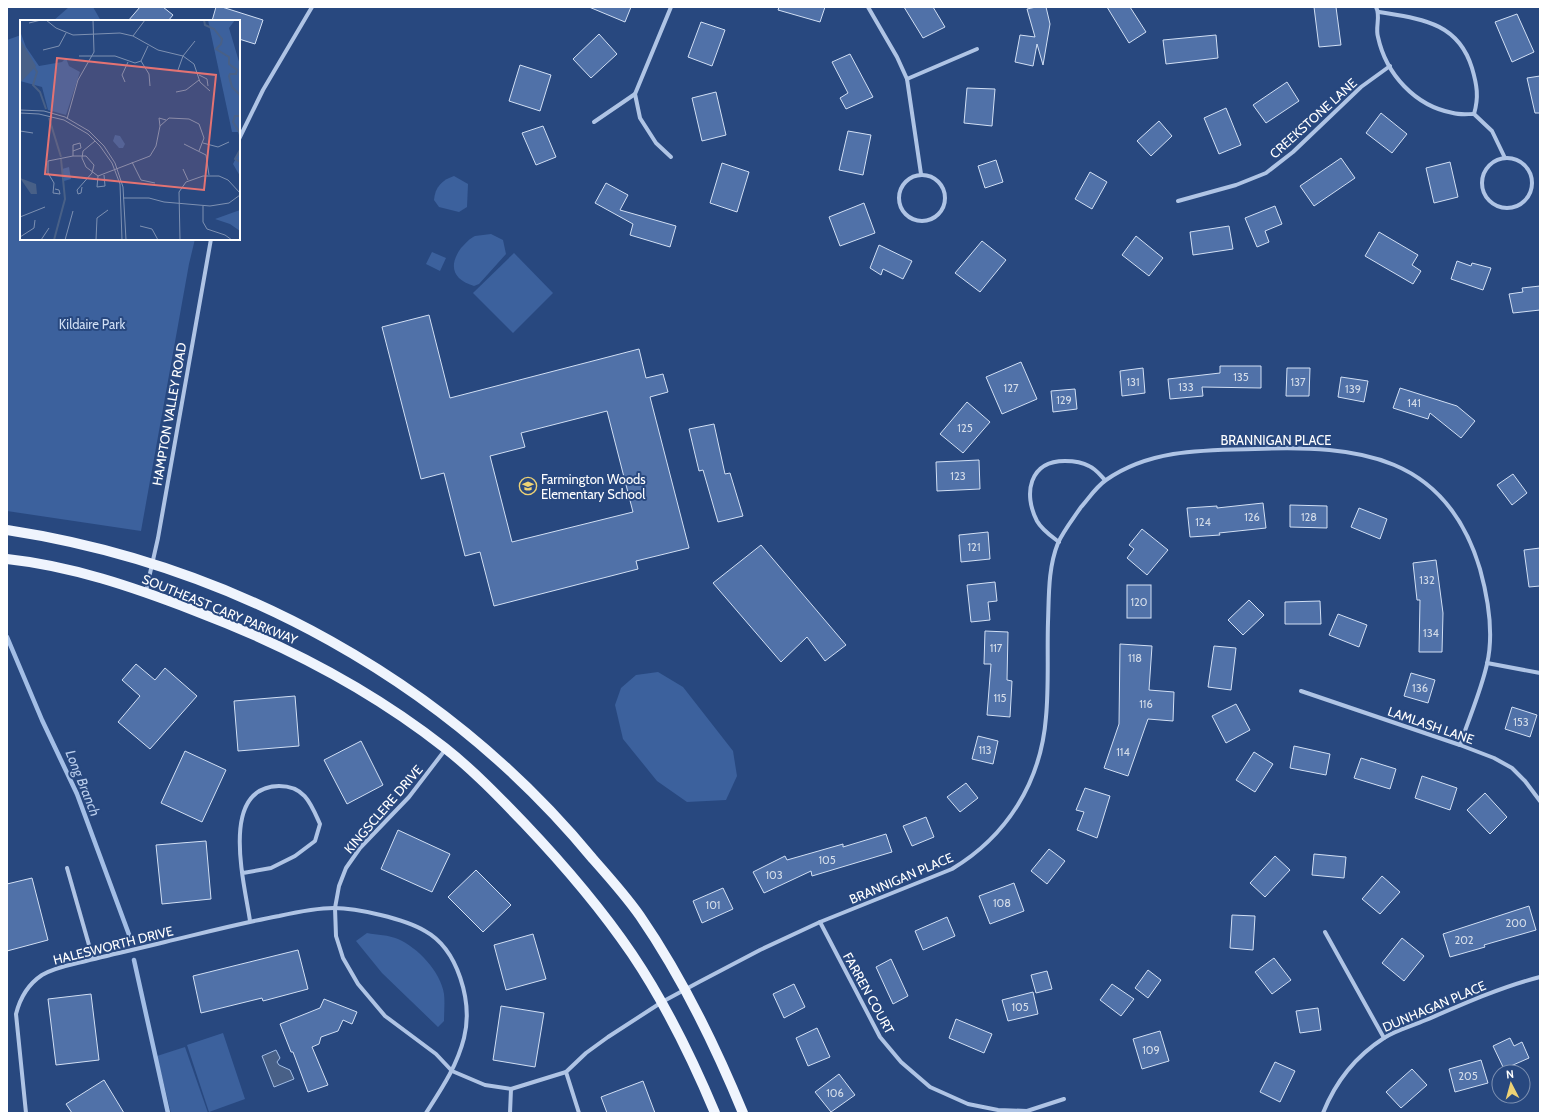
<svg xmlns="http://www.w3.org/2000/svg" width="1547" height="1120" font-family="Cabin,sans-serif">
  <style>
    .green { fill: #3c619d }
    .water { fill: #486087; stroke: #a3bee6 }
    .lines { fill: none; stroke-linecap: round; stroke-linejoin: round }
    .stream { stroke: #a3bee6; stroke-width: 4.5 }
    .building { fill: #5071a8; stroke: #d1dff4; fill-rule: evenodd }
    .street { stroke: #afc4e5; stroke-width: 4 }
    .primary { stroke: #eff4fd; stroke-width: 10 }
    .labels { text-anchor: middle; stroke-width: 4; stroke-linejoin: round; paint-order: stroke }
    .number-label { font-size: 11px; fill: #d3dce9 }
    .street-label { font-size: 13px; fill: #fff; stroke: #28487f }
    .park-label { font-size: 13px; fill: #d1dff4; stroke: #28487f }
    .poi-label { font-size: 13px; fill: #fff; stroke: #28487f; text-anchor: start }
    .water-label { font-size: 14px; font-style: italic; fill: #baceed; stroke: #28487f }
    .inset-river { fill: none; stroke: #486087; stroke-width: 2 }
    .inset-road { fill: none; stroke: #7e91b2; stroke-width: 1 }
    .view { fill: #e47373; fill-opacity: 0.15; stroke: #e47373; stroke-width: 2 }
    .inset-edge { fill: none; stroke: #fff; stroke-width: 2 }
  </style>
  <rect width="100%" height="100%" fill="#28487f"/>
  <g class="green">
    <polygon points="69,7 93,7 101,21 53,21"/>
    <polygon points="21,35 21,239 195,239 189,264 141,531 7,511 7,40"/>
    <path d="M454 176 468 184 467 207 459 212 439 207 434 200C435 187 442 180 454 176Z"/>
    <path d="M491 234 503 240 506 254 479 284 474 286C453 280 448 266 461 248 465 244 470 238 475 236 480 235 486 235 491 234Z"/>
    <polygon points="432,252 446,258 440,271 426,264"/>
    <polygon points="514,253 553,293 513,333 473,293"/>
    <polygon points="658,672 683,687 733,751 737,776 726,800 687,802 657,781 623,739 615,705 621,688 636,675"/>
    <path d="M367 933C377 935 389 935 398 939 417 947 441 972 444 994 445 1003 444 1012 444 1021L438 1027 382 973 356 941Z"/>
    <polygon points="223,1033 245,1099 209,1112 187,1045"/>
    <polygon points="185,1047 208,1113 171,1113 157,1056"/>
  </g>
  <polygon class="water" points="276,1050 280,1058 277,1062 279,1065 290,1070 294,1079 274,1087 262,1056"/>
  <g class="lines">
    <g class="stream">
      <polyline points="7,637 42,720 77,794 131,940"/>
      <polyline points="134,960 168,1113"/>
    </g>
  </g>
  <g class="building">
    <polygon points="140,7 163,7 173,15 168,21 128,21"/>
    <polygon points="216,7 222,7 263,20 255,44 239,39 239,21 212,21"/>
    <polygon points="589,7 631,7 625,22"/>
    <polygon points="779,7 825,7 820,22 778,10"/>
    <polygon points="904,7 933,7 945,27 923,38"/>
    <polygon points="1036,7 1046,7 1050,24 1043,65 1037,44 1033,66 1015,62 1020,35 1035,37 1027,9"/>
    <polygon points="1107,7 1130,7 1146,32 1129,43"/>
    <polygon points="1314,7 1336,7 1341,45 1319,47"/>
    <polygon points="1517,14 1534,52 1512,62 1495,22"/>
    <polygon points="701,22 725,30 712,66 688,57"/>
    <polygon points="599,34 617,54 591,78 573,59"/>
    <polygon points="1216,35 1218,58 1166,64 1163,40"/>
    <polygon points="850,54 873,97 846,109 840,98 848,93 832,62"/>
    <polygon points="520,65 551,75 540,111 509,101"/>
    <polygon points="1540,76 1540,113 1535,113 1527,78"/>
    <polygon points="1287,82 1299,101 1266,123 1253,105"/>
    <polygon points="967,88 995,89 992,126 964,123"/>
    <polygon points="716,92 726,135 702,141 692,98"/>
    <polygon points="1226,108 1241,145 1219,154 1204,118"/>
    <polygon points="1381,113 1407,134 1392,153 1366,133"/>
    <polygon points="1159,121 1172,136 1151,156 1137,141"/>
    <polygon points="543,126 556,157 536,165 522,133"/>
    <polygon points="848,131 871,135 863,175 839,170"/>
    <polygon points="1341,158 1355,178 1314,206 1300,186"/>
    <polygon points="996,160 1003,182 985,188 978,166"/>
    <polygon points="1450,162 1458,197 1434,203 1426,168"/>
    <polygon points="722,163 749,172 737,212 710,203"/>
    <polygon points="1090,172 1107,182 1092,209 1075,199"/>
    <polygon points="606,183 628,195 620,210 676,226 670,247 630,235 633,224 595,203"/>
    <polygon points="864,203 875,233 840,246 829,217"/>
    <polygon points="1275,206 1282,224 1265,231 1269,242 1257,247 1245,218"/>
    <polygon points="1229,226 1233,249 1193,255 1190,232"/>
    <polygon points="1379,232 1418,255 1412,265 1421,271 1413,284 1365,256"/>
    <polygon points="1136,236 1163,258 1149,276 1122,255"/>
    <polygon points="982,241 1006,260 980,292 955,273"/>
    <polygon points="879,245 912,261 903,279 883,269 881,275 870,268"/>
    <polygon points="1457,261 1471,266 1472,263 1491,268 1483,290 1451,279"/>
    <polygon points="1540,286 1540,310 1513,313 1509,294 1523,292 1522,288"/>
    <path d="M429 315 450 398 639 349 646 378 663 374 668 392 650 397 689 548 636 561 638 569 494 606 480 552 465 556 444 473 421 479 382 327ZM607 411 633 512 512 542 490 456 525 447 521 433Z"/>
    <polygon points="1021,362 1037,399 1002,414 986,377"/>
    <polygon points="1220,366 1261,366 1261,388 1202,387 1203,396 1170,399 1168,379 1220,373"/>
    <polygon points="1143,368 1145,393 1122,396 1120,371"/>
    <polygon points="1287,368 1310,368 1309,396 1286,396"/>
    <polygon points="1341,377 1368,381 1364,402 1338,397"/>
    <polygon points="1400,388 1457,406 1475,421 1461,438 1430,413 1428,419 1393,408"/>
    <polygon points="1075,389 1077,409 1053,412 1051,391"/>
    <polygon points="967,402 990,422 963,453 940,434"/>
    <polygon points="714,424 725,474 730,473 743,516 718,522 703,470 699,471 689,429"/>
    <polygon points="979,460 980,489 937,491 936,462"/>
    <polygon points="1513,474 1527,493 1512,505 1497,485"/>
    <polygon points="1263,503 1266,528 1219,533 1220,535 1190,537 1187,508 1217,506 1217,508"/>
    <polygon points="1290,505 1327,506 1327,528 1290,527"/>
    <polygon points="1359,508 1387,519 1380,539 1351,527"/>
    <polygon points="1142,529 1168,550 1147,575 1127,558 1134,549 1129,545"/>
    <polygon points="988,532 990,559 961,562 959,535"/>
    <polygon points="761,545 846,645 825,661 807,637 781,662 713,583"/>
    <polygon points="1540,548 1540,586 1529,587 1524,550"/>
    <polygon points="1436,560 1443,613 1442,652 1419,652 1420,600 1417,600 1413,563"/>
    <polygon points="995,582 997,601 988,602 990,620 971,622 967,585"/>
    <rect x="1127" y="585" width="24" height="33"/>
    <polygon points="1249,600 1264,615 1243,635 1228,620"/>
    <polygon points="1320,601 1321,624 1285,624 1285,602"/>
    <polygon points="1338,614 1367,625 1359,647 1329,635"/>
    <polygon points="985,631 1008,632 1007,680 1012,681 1010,717 987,715 991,664 984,664"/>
    <polygon points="1120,644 1152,646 1149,690 1174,692 1173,721 1148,719 1128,776 1104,768 1119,724"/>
    <polygon points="1214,646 1236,648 1231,690 1208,687"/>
    <polygon points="136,664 155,680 165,668 197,696 150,749 118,722 140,696 122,680"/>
    <polygon points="1411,673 1435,680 1428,703 1404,696"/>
    <polygon points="295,696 299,746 238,751 234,701"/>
    <polygon points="1236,704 1250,730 1226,743 1212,716"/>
    <polygon points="1512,707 1537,715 1530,737 1505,729"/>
    <polygon points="978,736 998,741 993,764 972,759"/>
    <polygon points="361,741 383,785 347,804 324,760"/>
    <polygon points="1294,746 1330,754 1326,775 1290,768"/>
    <polygon points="185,751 226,770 202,822 161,803"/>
    <polygon points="1254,752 1273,764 1255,792 1236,780"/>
    <polygon points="1361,758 1396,769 1390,789 1354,778"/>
    <polygon points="1422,776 1457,788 1450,810 1415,798"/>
    <polygon points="966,783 978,798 960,812 947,797"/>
    <polygon points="1085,788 1110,796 1097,838 1077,830 1084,812 1076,810"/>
    <polygon points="1485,793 1507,817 1490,834 1467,810"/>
    <polygon points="926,817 934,837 912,846 903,826"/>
    <polygon points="398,830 450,854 432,892 381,869"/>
    <polygon points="886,834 892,852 812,876 811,871 764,893 753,872 785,856 787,860 843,844 843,847"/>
    <polygon points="206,841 211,899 162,904 156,845"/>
    <polygon points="1049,849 1065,861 1047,884 1031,871"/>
    <polygon points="1314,854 1346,857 1344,878 1312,875"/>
    <polygon points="1275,856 1290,870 1265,897 1250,883"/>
    <polygon points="476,870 511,905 483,932 448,897"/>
    <polygon points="1382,876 1400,892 1380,914 1362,899"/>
    <polygon points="32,878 48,940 7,951 7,884"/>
    <polygon points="1014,883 1024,911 990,924 979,896"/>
    <polygon points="723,888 733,909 702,923 693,901"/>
    <polygon points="1529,906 1536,930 1484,945 1485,947 1450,957 1443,934"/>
    <polygon points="1232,915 1255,916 1253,950 1230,948"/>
    <polygon points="947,917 955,936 923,950 915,931"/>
    <polygon points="533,934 546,979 506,990 494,945"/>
    <polygon points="1402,938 1424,956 1404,981 1382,963"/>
    <polygon points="298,950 308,989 263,1001 262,998 201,1013 193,976"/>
    <polygon points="1274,958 1291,980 1272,994 1255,972"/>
    <polygon points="891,959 908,996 893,1004 876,967"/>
    <polygon points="1148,970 1161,980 1148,998 1135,988"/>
    <polygon points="1047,971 1052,989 1036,993 1031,975"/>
    <polygon points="794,984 805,1007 784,1018 773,994"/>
    <polygon points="1112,984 1134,999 1121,1016 1100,1000"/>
    <polygon points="1033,992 1038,1014 1008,1021 1002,1000"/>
    <polygon points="91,994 99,1060 56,1065 48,999"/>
    <polygon points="324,999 357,1012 352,1024 343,1020 338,1031 321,1037 319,1044 312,1047 328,1085 308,1092 293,1052 291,1052 280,1024 320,1008"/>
    <polygon points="501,1006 544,1013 535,1067 493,1060"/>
    <polygon points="1318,1008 1321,1030 1300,1033 1296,1011"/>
    <polygon points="956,1019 992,1034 984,1053 949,1038"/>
    <polygon points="817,1028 830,1057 808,1066 796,1038"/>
    <polygon points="1160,1031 1169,1061 1142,1069 1133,1039"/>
    <polygon points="1510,1038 1514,1046 1522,1042 1529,1058 1504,1069 1493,1046"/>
    <polygon points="1481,1060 1488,1083 1455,1092 1449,1069"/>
    <polygon points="1275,1062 1295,1071 1280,1102 1260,1092"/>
    <polygon points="1412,1069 1427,1085 1401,1108 1386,1092"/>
    <polygon points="839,1074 855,1095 831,1112 815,1092"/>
    <polygon points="104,1080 124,1113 72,1113 66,1104"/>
    <polygon points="643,1081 655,1113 607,1113 601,1097"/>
  </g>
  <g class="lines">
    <g class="street">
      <polyline points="868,7 897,57 907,79 921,174"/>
      <path d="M1376 7C1381 16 1375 27 1378 37 1386 74 1415 106 1453 113 1460 115 1467 114 1474 114L1492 131 1505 158"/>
      <path d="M1379 12C1421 19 1458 22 1472 68 1477 85 1479 97 1474 114"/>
      <polyline points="907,79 977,49"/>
      <polyline points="594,122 635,94"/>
      <polyline points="239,139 263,90 312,7"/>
      <polyline points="671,157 656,143 640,118 635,94 671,7"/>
      <circle cx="1507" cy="183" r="25"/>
      <circle cx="922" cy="198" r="23"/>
      <polyline points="1178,201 1236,185 1266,173 1293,152 1361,87 1390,66"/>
      <path d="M1059 542C1051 536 1042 530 1037 521 1023 494 1029 461 1065 461 1073 461 1082 462 1089 466 1096 469 1100 475 1105 480"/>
      <polyline points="146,591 158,538 211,239"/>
      <polyline points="1487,663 1540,673"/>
      <polyline points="1301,691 1460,745 1494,758 1512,768 1525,781 1540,801"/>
      <path d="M445 750 409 797 360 848 346 868 339 886 335 908 336 936 343 958 358 984 385 1016 436 1054 452 1071 485 1085 511 1089 566 1072 586 1053 608 1037 662 1002 699 982 760 950 820 922 952 869C1007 836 1041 782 1046 717 1049 686 1047 653 1048 622 1049 595 1048 568 1058 543 1064 530 1073 519 1081 507 1089 498 1096 487 1106 480 1150 449 1204 450 1255 449 1359 445 1446 455 1480 569 1488 598 1494 634 1487 664 1481 691 1469 718 1460 745"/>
      <polyline points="67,868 93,959"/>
      <path d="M243 873 271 868 295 856 315 841 320 824C311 804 305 786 279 786 218 787 245 885 250 921"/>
      <polyline points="820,922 880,1037 901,1062 930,1087 968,1104 998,1110 1027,1111 1064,1099"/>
      <polyline points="1325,932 1384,1038"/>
      <polyline points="566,1072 579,1113"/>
      <path d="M26 1113 16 1014C20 998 27 985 42 975 54 968 69 965 82 962 109 955 137 949 165 942 203 933 241 923 279 916 297 912 315 908 334 908 357 908 405 919 425 931 458 949 473 1002 464 1038 457 1066 442 1088 426 1113"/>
      <polyline points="510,1113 511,1089"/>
      <path d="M1323 1113C1335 1083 1356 1056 1384 1038 1396 1030 1412 1026 1426 1020 1463 1004 1501 987 1540 977"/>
    </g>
    <g class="primary">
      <path d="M7 530C235 565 446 681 593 859 609 877 626 896 640 916 682 977 715 1045 743 1113"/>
      <path d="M7 559C72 566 133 587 193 610 283 644 370 689 445 748 473 770 499 797 524 823 563 864 600 907 632 954 665 1003 692 1058 715 1113"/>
    </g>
  </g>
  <defs>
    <symbol id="school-ring" viewBox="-11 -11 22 22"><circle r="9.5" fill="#28487f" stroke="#edd275" stroke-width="1.5"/><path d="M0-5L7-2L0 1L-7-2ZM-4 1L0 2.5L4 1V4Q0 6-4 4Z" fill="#edd275"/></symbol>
  </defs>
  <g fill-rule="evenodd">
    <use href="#school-ring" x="518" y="476" width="20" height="20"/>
  </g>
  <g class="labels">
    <g class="number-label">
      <text x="1241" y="381">135</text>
      <text x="1133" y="386">131</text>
      <text x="1298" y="386">137</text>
      <text x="1186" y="391">133</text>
      <text x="1011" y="392">127</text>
      <text x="1353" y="393">139</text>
      <text x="1064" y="404">129</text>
      <text x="1414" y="407">141</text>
      <text x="965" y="432">125</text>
      <text x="958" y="480">123</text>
      <text x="1252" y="521">126</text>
      <text x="1309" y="521">128</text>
      <text x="1203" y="526">124</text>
      <text x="974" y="551">121</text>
      <text x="1427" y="584">132</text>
      <text x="1139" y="606">120</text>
      <text x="1431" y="637">134</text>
      <text x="996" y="652">117</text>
      <text x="1135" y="662">118</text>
      <text x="1420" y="692">136</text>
      <text x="1000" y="702">115</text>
      <text x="1146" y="708">116</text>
      <text x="1521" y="726">153</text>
      <text x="985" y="754">113</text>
      <text x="1123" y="756">114</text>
      <text x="827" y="864">105</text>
      <text x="774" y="879">103</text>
      <text x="1002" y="907">108</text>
      <text x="713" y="909">101</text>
      <text x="1516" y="927">200</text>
      <text x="1464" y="944">202</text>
      <text x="1020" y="1011">105</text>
      <text x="1151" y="1054">109</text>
      <text x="1468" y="1080">205</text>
      <text x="835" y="1097">106</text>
    </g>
    <g class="street-label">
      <text transform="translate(1313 118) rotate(-42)" y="5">CREEKSTONE LANE</text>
      <text transform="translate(169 414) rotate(-80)" y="5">HAMPTON VALLEY ROAD</text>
      <text x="1276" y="445">BRANNIGAN PLACE</text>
      <text transform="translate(220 609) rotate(22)" y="5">SOUTHEAST CARY PARKWAY</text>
      <text transform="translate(1431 725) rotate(19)" y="5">LAMLASH LANE</text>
      <text transform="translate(383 809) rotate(-49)" y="5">KINGSCLERE DRIVE</text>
      <text transform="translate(901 878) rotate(-23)" y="5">BRANNIGAN PLACE</text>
      <text transform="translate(113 945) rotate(-14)" y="5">HALESWORTH DRIVE</text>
      <text transform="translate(869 993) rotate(61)" y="5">FARREN COURT</text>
      <text transform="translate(1434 1006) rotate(-23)" y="5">DUNHAGAN PLACE</text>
    </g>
    <g class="park-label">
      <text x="92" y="329">Kildaire Park</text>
    </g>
    <g class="poi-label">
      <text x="541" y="484">Farmington Woods<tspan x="541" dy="15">Elementary School</tspan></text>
    </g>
    <g class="water-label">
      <text transform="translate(83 783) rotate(68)" y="5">Long Branch</text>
    </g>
  </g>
  <g transform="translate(20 20)">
    <rect width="220" height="220" fill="#28487f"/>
    <path d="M188 0H215L209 8 220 45V118L218 112H212ZM0 11 6 27 19 46 42 42 46 38 49 46 60 52 46 95 28 90 22 67 0 61ZM95 115 100 116 105 124 103 128H99L93 121ZM220 130V156L213 144ZM49 147 51 159 44 161 42 149ZM220 190V211L210 204 195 199Z" fill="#3c619d"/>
    <path d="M0 19 16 46 2 61H0ZM0 158 16 164 17 174H11Z" fill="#486087"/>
    <path class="inset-river" d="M184 0 185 5 194 9 202 19 201 24 196 29 209 37V44L217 50 216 54H210L209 56 212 67 220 75M14 47 17 52 13 65 20 72 26 89M220 96H215L213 102 220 113M29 98 41 137M220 130 215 139 220 142M34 220 45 179 41 139"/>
    <path class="inset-road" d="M26 0 36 8 53 15 100 13 113 16 138 30 163 36 174 44 180 62 190 71M9 3 21 0M113 16 125 0M23 30 39 26 46 13M59 36H95L115 43 121 41 128 26M121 41 129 54 130 66M158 50 163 36 175 21M179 55 187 59 188 66M105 62 102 55 108 42M156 72 166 70 179 60M0 90 24 91 45 97 69 111 84 126 95 143 103 167 106 220M0 93 19 94 44 100 68 114 80 126 92 143 100 164 102 220M47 99 58 60 74 32 73 0M140 106 139 98 146 100M0 111 13 113M75 121 63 131 62 138 66 147 78 156 130 136 136 126 140 106 149 98 169 99 179 104 184 118 179 131M183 123 198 127 209 122M164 124 186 135 189 155M53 131 61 128 60 123 53 125V136M112 142 121 160 135 163M163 149 168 160M78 156 77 167 85 166 84 155M35 169 39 170 40 174 33 173 34 163 28 153V141L53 136H66L74 145 72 153 57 170 58 174 61 173 62 167M103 178H129L144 182 190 186 209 183 220 175M183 186V202L187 209 205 215 212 220M0 197 25 187M120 206 132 209 138 220M0 217 14 208 15 200M21 220 29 208M45 220 53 191M76 220 77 198 88 190M160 220 159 172 166 162 183 156H199L208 160 220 173"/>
    <path class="view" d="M37 38 196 55 184 170 25 154Z"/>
    <rect width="220" height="220" class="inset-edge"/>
  </g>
  <rect width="1547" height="1120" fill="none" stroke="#ffffff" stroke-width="16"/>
  <g transform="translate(1511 1084) rotate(354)"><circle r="19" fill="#28487f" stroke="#7e91b2"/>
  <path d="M0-3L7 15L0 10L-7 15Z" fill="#edd275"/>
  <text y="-6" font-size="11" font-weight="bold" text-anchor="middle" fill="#ffffff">N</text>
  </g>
</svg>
